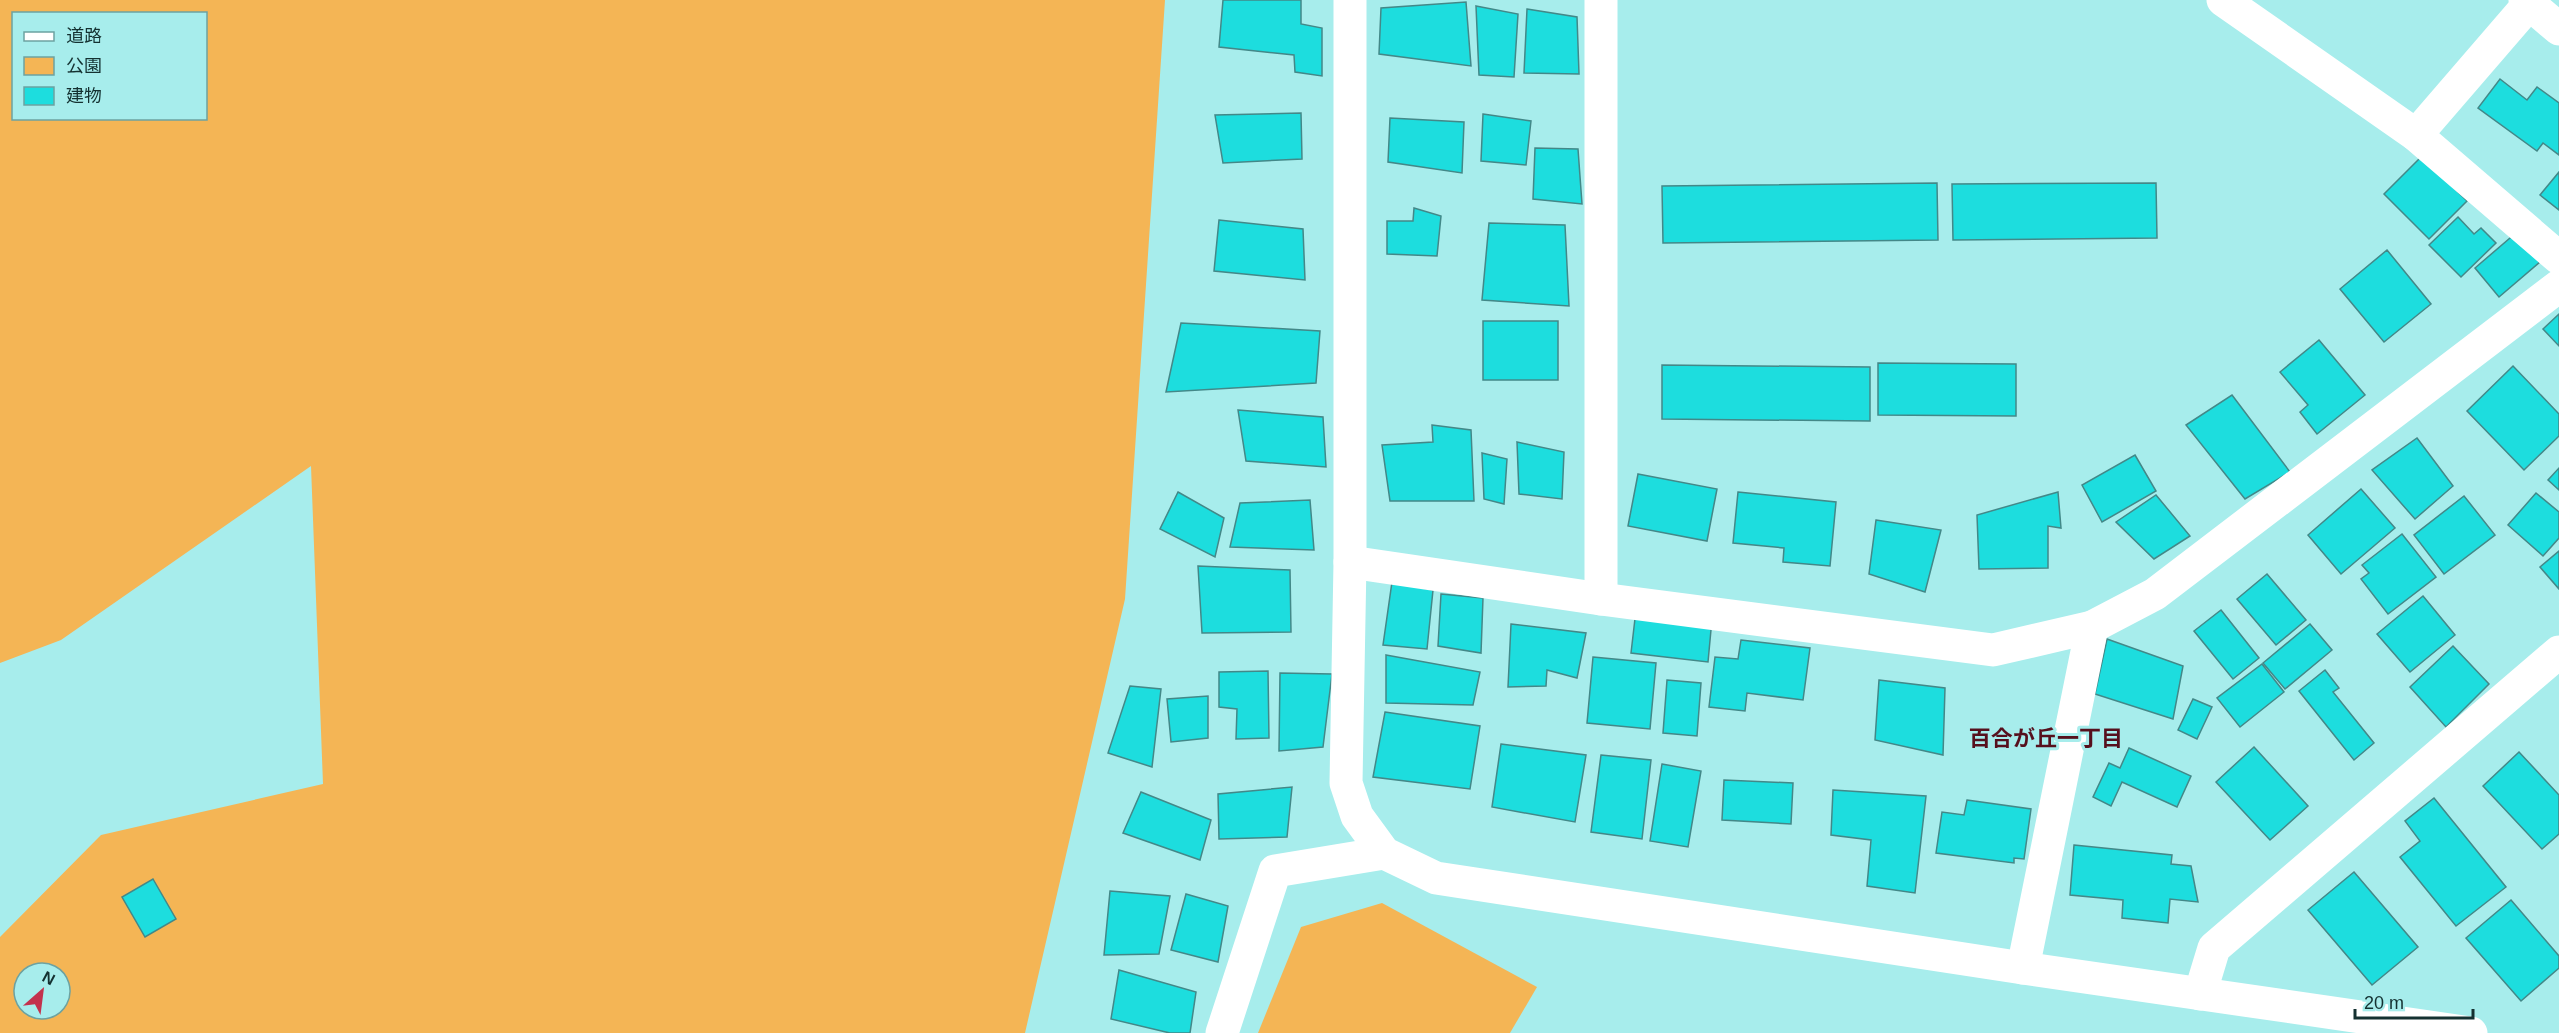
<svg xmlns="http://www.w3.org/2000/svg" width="2559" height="1033" font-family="Arial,'Noto Sans JP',sans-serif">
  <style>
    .green { fill: #f4b555; fill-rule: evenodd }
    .building { fill: #1dddde; stroke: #438888; stroke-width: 1.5 }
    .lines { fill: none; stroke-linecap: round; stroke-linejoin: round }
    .minor { stroke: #fff; stroke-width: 33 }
    .labels { text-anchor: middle; stroke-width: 6; stroke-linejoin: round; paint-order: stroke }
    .neighbourhood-label { font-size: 22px; font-weight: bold; fill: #56101d; stroke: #a7edec }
  </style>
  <rect width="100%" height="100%" fill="#a7edec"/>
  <g class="green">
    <path d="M0 0H1165L1125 599 1025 1033H0V937L101 835 323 784 311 466 61 640 0 663ZM14 14H206V118H14ZM24 973H60V1009H24Z"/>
    <polygon points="1382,903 1537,987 1510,1033 1258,1033 1301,927"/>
  </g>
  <g class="building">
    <polygon points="1223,0 1301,0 1301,24 1322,28 1322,76 1295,72 1294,55 1219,47"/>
    <polygon points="1466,2 1471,66 1379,54 1381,8"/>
    <polygon points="1476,6 1518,14 1514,77 1479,75"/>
    <polygon points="1527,9 1577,17 1579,74 1524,73"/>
    <polygon points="2500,79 2527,100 2537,87 2559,103 2559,155 2543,143 2537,151 2478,108"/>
    <polygon points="1301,113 1302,159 1223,163 1215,115"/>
    <polygon points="1483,114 1531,121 1526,165 1481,161"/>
    <polygon points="1390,118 1464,122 1462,173 1388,162"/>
    <polygon points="1535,148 1578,149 1582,204 1533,199"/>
    <polygon points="2422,156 2467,201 2429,239 2384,194"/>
    <polygon points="2559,172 2559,210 2540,195"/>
    <polygon points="1937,183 1938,240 1663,243 1662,186"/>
    <polygon points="2156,183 2157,238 1953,240 1952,184"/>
    <polygon points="1414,208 1441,216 1437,256 1387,254 1387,221 1413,221"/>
    <polygon points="2458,217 2474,234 2481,228 2496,243 2461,277 2429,245"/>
    <polygon points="1219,220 1303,229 1305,280 1214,271"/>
    <polygon points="1489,223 1565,225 1569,306 1482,300"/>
    <polygon points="2517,232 2541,261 2499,297 2475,268"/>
    <polygon points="2387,250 2431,304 2384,342 2340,289"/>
    <polygon points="2559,314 2559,346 2543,329"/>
    <rect x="1483" y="321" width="75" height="59"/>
    <polygon points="1181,323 1320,331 1316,383 1166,392"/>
    <polygon points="2319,340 2365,395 2317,434 2300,412 2308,405 2280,372"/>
    <polygon points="1878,363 2016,364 2016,416 1878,415"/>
    <polygon points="1662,365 1870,367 1870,421 1662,419"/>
    <polygon points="2513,366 2559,414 2559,436 2524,470 2467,411"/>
    <polygon points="2232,395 2290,472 2245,499 2186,425"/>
    <polygon points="1238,410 1323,417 1326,467 1246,461"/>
    <polygon points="1432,425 1471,430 1474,501 1390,501 1382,445 1433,442"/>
    <polygon points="2417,438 2453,486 2415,519 2372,470"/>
    <polygon points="1517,442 1564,452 1562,499 1519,494"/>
    <polygon points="1482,453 1507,459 1504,504 1484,499"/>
    <polygon points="2135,455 2156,491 2102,522 2082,485"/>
    <polygon points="2559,468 2559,490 2548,480"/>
    <polygon points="1638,474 1717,489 1707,541 1628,526"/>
    <polygon points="2361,489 2395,528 2341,574 2308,535"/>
    <polygon points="1178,492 1224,518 1215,557 1160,529"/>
    <polygon points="1738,492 1836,502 1830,566 1783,562 1784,548 1733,543"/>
    <polygon points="2058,492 2061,528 2048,526 2048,568 1979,569 1977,515"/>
    <polygon points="2536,493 2559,512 2559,538 2543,556 2508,525"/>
    <polygon points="2156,495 2190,536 2154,559 2116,522"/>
    <polygon points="2464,496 2495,535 2444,574 2414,535"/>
    <polygon points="1310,500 1314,550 1230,547 1240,503"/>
    <polygon points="1876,520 1941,530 1925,592 1869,574"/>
    <polygon points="2402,534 2436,577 2388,614 2361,579 2369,573 2362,565"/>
    <polygon points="2559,551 2559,589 2540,567"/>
    <polygon points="1198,566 1290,570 1291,632 1202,633"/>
    <polygon points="2267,574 2306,620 2276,645 2237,599"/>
    <polygon points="1392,582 1433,590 1427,649 1383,645"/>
    <polygon points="1441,594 1483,598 1481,653 1438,646"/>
    <polygon points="2423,596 2455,635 2410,672 2377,634"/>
    <polygon points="1636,610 1712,619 1708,662 1631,653"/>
    <polygon points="2221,610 2259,658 2233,679 2194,631"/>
    <polygon points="1511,624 1586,633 1577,678 1547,670 1546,686 1508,687"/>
    <polygon points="2310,624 2332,650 2285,689 2263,663"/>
    <polygon points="2107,639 2183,666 2173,719 2095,694"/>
    <polygon points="1741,640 1810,648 1803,700 1747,693 1745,711 1709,707 1715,657 1738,659"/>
    <polygon points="2453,646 2489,684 2446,727 2410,687"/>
    <polygon points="1386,655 1480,672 1473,705 1386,703"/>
    <polygon points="1593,657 1656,663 1650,729 1587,723"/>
    <polygon points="2262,664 2284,692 2240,727 2217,698"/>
    <polygon points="2325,670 2339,688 2333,692 2374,743 2354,760 2299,691"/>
    <polygon points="1268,671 1269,738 1236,739 1237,709 1219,707 1219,672"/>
    <polygon points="1280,673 1332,674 1323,747 1279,751"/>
    <polygon points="1667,680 1701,683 1697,736 1663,733"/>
    <polygon points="1879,680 1945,688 1943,755 1875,740"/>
    <polygon points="1130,686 1161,689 1152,767 1108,753"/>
    <polygon points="1208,696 1208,738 1171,742 1167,699"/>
    <polygon points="2193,699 2212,707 2197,739 2178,730"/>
    <polygon points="1385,712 1480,726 1470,789 1373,777"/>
    <polygon points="1501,744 1586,755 1575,822 1492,807"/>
    <polygon points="2254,747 2308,806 2270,840 2216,782"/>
    <polygon points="2129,748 2191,776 2177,807 2122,782 2111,806 2093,797 2109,763 2120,768"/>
    <polygon points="2519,752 2559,795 2559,834 2542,849 2483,786"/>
    <polygon points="1601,755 1651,760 1642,839 1591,832"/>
    <polygon points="1662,764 1701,771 1688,847 1650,841"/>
    <polygon points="1724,780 1793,783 1791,824 1722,820"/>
    <polygon points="1292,787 1287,837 1219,839 1218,794"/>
    <polygon points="1833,790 1926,796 1915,893 1867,886 1871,840 1831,835"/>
    <polygon points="1141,792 1211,820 1200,860 1123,833"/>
    <polygon points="2434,798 2506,887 2456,926 2400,857 2420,841 2405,821"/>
    <polygon points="1967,800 2031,809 2024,859 2014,858 2014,863 1936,853 1942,812 1964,815"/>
    <polygon points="2074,845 2172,855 2171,864 2191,866 2198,902 2170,899 2168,923 2122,918 2123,900 2070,895"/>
    <polygon points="2354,872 2418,947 2372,985 2308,910"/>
    <polygon points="153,879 176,919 145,937 122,897"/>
    <polygon points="1110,891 1170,896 1159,954 1104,955"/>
    <polygon points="1186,894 1228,906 1218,962 1171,950"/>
    <polygon points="2511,900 2559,956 2559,968 2521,1001 2466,938"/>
    <polygon points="1119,970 1196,992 1190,1033 1170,1033 1111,1019"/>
  </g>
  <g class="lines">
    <g class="minor">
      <polyline points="1350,0 1350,562 1346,783 1357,816 1384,853 1436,878 2023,968 2471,1033"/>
      <polyline points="1601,0 1601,599"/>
      <polyline points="2223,0 2416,135 2559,258"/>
      <polyline points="2525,0 2559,29"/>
      <polyline points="2416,135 2529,4"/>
      <polyline points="1350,562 1601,599 1993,650 2092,627 2155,594 2559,286"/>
      <polyline points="2023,968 2092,627"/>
      <polyline points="2200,994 2214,948 2559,652"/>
      <polyline points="1222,1033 1275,871 1384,853"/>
    </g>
  </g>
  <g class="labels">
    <g class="neighbourhood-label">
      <text x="2046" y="746">百合が丘一丁目</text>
    </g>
  </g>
  <rect x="12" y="12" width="195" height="108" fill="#a7edec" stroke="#6ca2a1" stroke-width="1.5"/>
  <rect x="24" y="32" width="30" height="9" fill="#ffffff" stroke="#6ca2a1" stroke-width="1.5"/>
  <text x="66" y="42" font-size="18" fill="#143131">道路</text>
  <rect x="24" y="57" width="30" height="18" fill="#f4b555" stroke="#6ca2a1" stroke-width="1.5"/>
  <text x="66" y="72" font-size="18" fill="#143131">公園</text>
  <rect x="24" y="87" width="30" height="18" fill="#1dddde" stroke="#6ca2a1" stroke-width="1.5"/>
  <text x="66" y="102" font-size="18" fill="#143131">建物</text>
  <g transform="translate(42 991) rotate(28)"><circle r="28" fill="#a7edec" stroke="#6ca2a1" stroke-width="1.5"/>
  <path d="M0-4.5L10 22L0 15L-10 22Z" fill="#c3324d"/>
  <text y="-9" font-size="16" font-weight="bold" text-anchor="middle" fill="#143131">N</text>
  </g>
  <path d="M2355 1009v9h118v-9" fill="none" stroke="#143131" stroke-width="3"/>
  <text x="2364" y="1009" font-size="18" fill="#143131" stroke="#a7edec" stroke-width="4.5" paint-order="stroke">20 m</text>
</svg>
